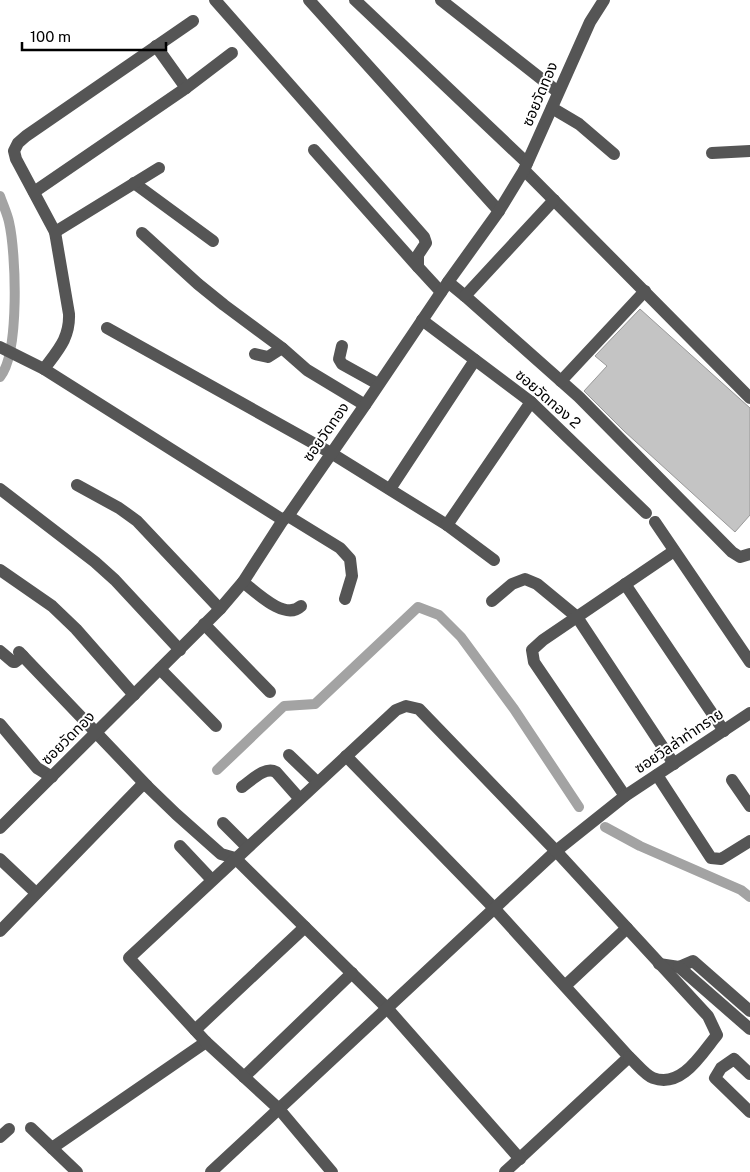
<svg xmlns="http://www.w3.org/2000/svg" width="750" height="1172" font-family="'Public Sans','Noto Sans Thai',sans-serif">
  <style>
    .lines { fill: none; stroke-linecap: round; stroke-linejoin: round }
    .canal { stroke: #a3a3a3; stroke-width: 10 }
    .building { fill: #c4c4c4; stroke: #999 }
    .minor { stroke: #555; stroke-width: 12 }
    .labels { text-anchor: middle; stroke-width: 4; stroke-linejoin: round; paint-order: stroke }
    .street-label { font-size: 15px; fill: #000; stroke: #fff }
  </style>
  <rect width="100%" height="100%" fill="#fff"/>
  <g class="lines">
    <g class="canal">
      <path d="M0 196C3 205 7 213 9 222 16 252 20 353 0 377"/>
      <polyline points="217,770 284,706 315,704 418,607 439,615 461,637 514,709 579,807"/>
      <polyline points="605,827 640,846 741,890 750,897"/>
    </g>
  </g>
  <polygon class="building" points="640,309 750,408 750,515 735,532 624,431 584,391 607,366 595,356"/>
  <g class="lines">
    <g class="minor">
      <polyline points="215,0 424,237 426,243 418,255 418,267 441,292"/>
      <polyline points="309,0 499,211"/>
      <polyline points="355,0 527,163"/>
      <polyline points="441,0 558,92"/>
      <polyline points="156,46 186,88"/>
      <polyline points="552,108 579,124 614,154"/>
      <polyline points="314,150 418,267"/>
      <polyline points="712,153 750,151"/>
      <polyline points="524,170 750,398"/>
      <polyline points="134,183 213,241"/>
      <polyline points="34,192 186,88 232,53"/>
      <polyline points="55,232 159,168"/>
      <polyline points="142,233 198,284 224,305 282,348 307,370 365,405"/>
      <polyline points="448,282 465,296 579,397 732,552 740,557 750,554"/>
      <polyline points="465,296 554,200"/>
      <polyline points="422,320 531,402 646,513"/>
      <polyline points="107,328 331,453 447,525 494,560"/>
      <polyline points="342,346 339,359 342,364 378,384"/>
      <polyline points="0,347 44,369 283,520"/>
      <polyline points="255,354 268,357 282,348"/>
      <path d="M44 369C58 350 70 338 69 314L55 232 16 159 14 151 18 143 26 136 193 21"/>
      <polyline points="561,381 645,291"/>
      <polyline points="77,485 119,508 137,521 220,609"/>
      <polyline points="0,489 95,562 115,580 180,650"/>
      <polyline points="390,489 475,360"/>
      <polyline points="288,516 340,548 350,559 352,576 345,599"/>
      <polyline points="655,522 750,662"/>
      <polyline points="447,525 531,402"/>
      <polyline points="0,570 52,606 76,629 134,695"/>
      <path d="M243 582C257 593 285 621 301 606"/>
      <polyline points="625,584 724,731"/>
      <polyline points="492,601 512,584 525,579 537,584 577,617 674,764"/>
      <polyline points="204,624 270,692"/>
      <polyline points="0,651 13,662 15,662 23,656"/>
      <polyline points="19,652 147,786"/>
      <polyline points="160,669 216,726"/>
      <polyline points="0,724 37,768 52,777"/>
      <polyline points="289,755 317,782"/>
      <polyline points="346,756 494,908 629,1057 505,1172"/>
      <polyline points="657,775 711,858 721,859 750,841"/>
      <polyline points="732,780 750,806"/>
      <path d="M242 787C252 780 265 766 276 772L299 798"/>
      <polyline points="625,796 534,662 532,650 543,640 674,551"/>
      <polyline points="223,823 247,847"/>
      <polyline points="0,828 220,609 243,582 283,520 288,516 365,405 448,282 499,211 524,170 590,22 604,0"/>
      <polyline points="180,846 212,880"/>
      <polyline points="0,859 36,893"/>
      <polyline points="0,931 142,785 147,786 176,814 221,854 235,858 387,1008 520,1159"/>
      <polyline points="659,964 679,967 693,961 750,1011"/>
      <polyline points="679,967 750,1029"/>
      <polyline points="565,986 627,928"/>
      <polyline points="195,1030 305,927"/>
      <polyline points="750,1074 734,1059 721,1068 715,1078 750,1112"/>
      <polyline points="244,1077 352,973"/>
      <polyline points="31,1128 77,1172"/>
      <polyline points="0,1137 9,1129"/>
      <polyline points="52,1148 206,1042"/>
      <polyline points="211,1172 556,851 625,796 750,713"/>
      <path d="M332 1172 279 1109 206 1042 129 958 396 710 406 706 419 709 556 851 708 1016 717 1035C702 1053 682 1089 653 1078 645 1075 636 1063 629 1057"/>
    </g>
  </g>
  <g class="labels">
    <g class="street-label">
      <text transform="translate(540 94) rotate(-67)" y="5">ซอยวัดทอง</text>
      <text transform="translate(548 399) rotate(41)" y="5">ซอยวัดทอง 2</text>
      <text transform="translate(326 432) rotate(-55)" y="5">ซอยวัดทอง</text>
      <text transform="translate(68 738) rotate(-45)" y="5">ซอยวัดทอง</text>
      <text transform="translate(679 741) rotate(-34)" y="5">ซอยวิลล่าท่าทราย</text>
    </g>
  </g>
  <path d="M22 42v8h144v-8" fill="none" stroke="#000000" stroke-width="2.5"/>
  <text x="30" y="42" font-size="15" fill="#000000" stroke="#ffffff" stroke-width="4" paint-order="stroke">100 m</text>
</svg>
